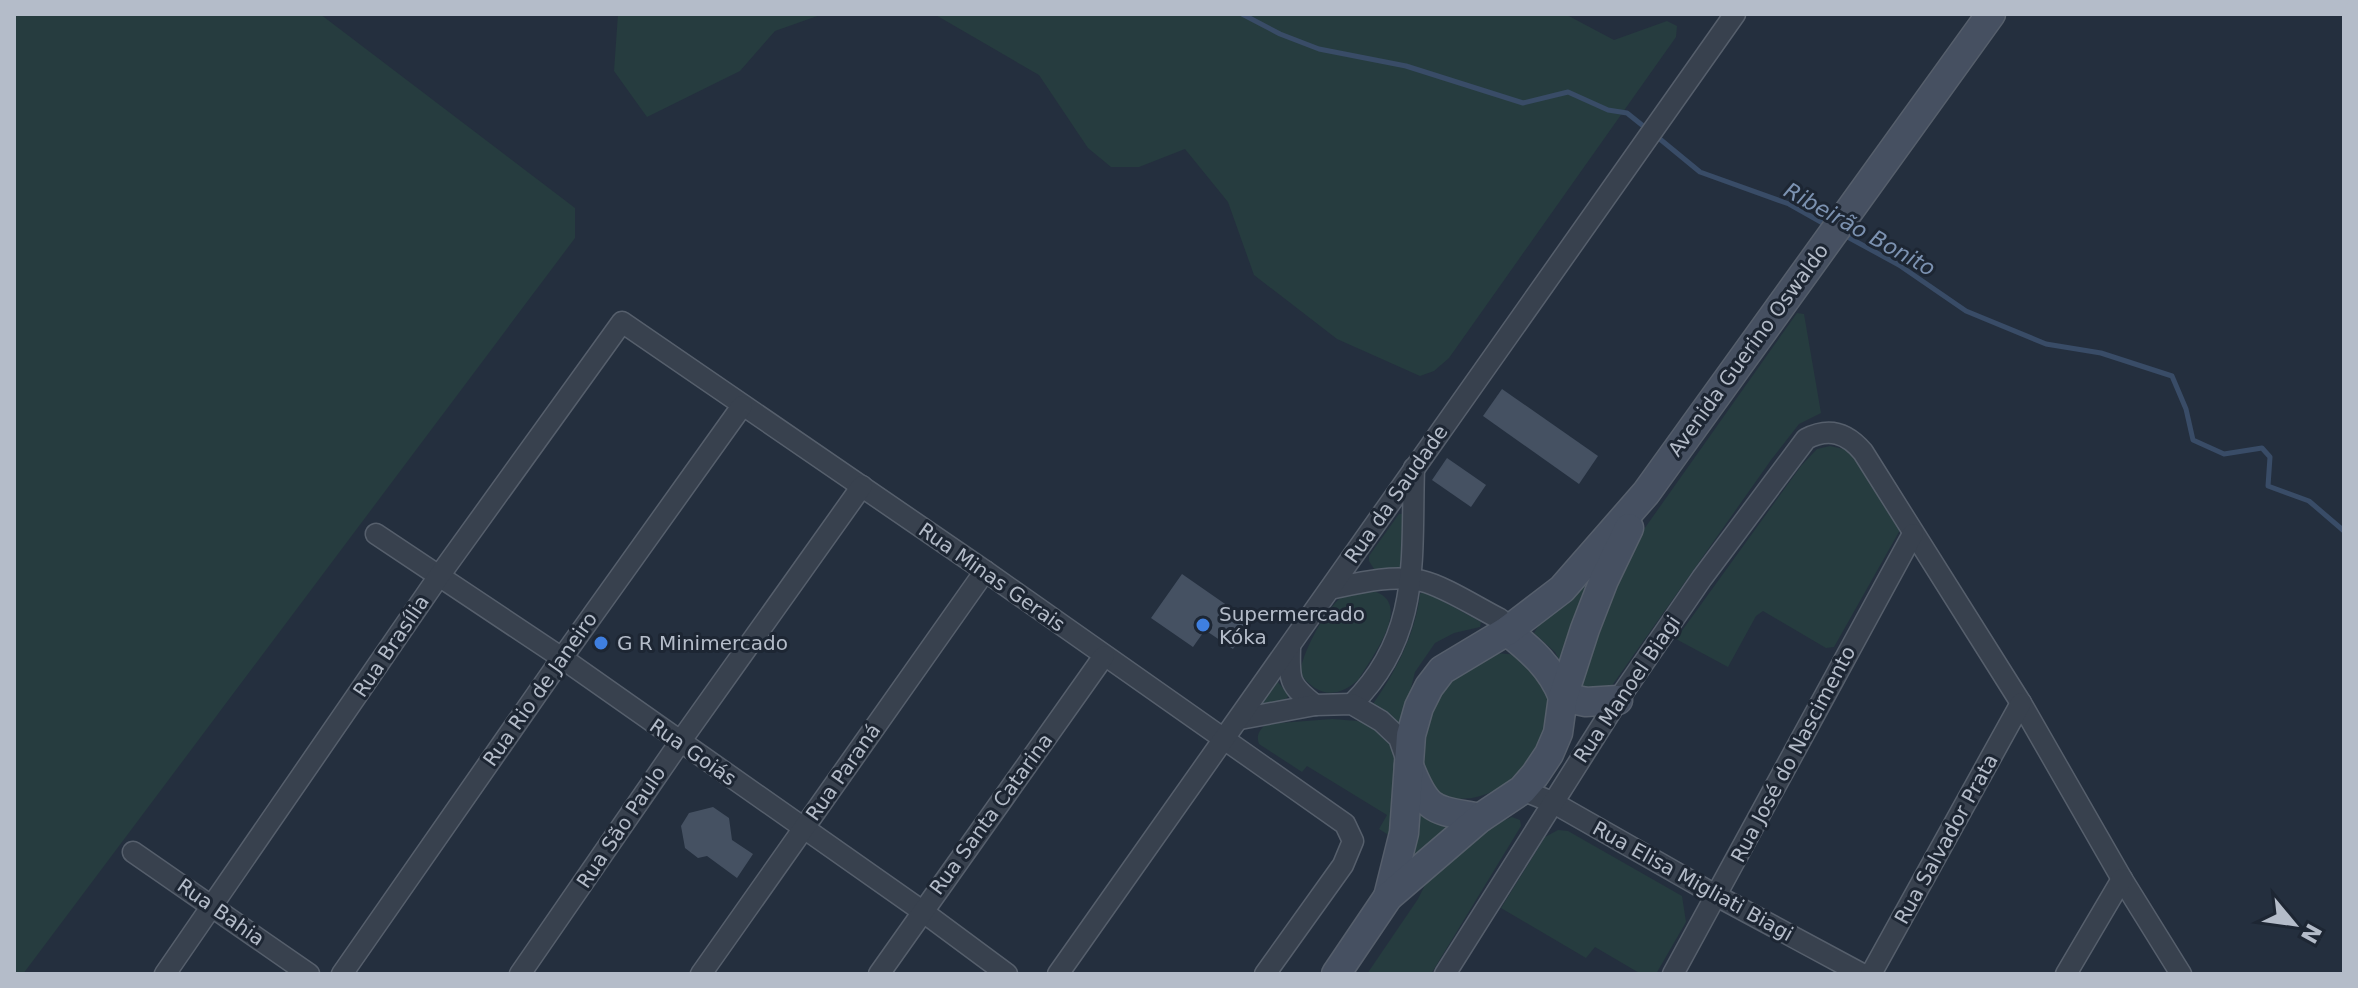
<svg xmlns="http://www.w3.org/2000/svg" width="2358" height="988" font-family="'DejaVu Sans',sans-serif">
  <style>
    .green { fill: #263c3f }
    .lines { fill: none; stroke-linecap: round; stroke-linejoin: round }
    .stream { stroke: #394c67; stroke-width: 5 }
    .building { fill: #455162 }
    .street-casing { stroke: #565f6c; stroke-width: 23 }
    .secondary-casing { stroke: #565f6c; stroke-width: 31 }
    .street { stroke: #38414e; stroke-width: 20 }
    .secondary { stroke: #465061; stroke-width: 28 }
    .shop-dot { fill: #3f7fe0; stroke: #1d2633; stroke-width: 3 }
    .labels { text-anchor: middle; stroke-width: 6; stroke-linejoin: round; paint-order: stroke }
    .street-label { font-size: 20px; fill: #b4bcc9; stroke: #1d2633 }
    .poi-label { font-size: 20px; fill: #b4bcc9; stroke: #1d2633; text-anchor: start }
    .water-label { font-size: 22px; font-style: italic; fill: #7c92b1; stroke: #1d2633 }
  </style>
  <rect width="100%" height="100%" fill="#242f3e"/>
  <g class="green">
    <polygon points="14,14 320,14 575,208 575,238 23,974 14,974"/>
    <polygon points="618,14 823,14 775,31 740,71 647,117 614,71"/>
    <polygon points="934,14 1565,14 1614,40 1667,21 1677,26 1676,37 1449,358 1434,371 1420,376 1337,339 1254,275 1228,202 1185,149 1139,167 1111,167 1088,148 1039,75"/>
    <polygon points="1797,313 1804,314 1821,413 1799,424 1771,460 1611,687 1580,689 1616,577 1642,532"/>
    <polygon points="1830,446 1848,450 1859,463 1900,530 1834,647 1826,648 1763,611 1756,616 1728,667 1676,639 1801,466 1817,449"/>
    <polygon points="1399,514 1402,514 1402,565 1400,569 1374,569 1369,561 1369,556"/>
    <polygon points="1589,576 1593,579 1561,663 1555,652 1534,633 1540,623"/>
    <path d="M1368 590C1418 598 1372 657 1359 679 1337 700 1316 696 1300 673 1302 654 1323 614 1338 600 1345 593 1358 592 1368 590Z"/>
    <path d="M1424 591 1481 622 1480 627 1454 633 1435 643 1415 672 1401 728 1373 704C1396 671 1415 635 1420 594Z"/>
    <path d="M1495 653 1520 655C1528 665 1542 677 1547 689 1552 699 1547 714 1545 725 1528 809 1406 831 1424 740 1434 688 1453 678 1495 653Z"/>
    <polygon points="1276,680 1289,695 1286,699 1265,706 1260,703"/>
    <path d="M1332 719C1342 720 1353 720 1363 722 1409 733 1396 805 1395 839L1379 829 1387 815 1307 766 1302 772 1259 744C1256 735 1259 731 1266 724Z"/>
    <polygon points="1417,806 1452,826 1414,861 1408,857"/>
    <polygon points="1512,817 1520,820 1521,826 1431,974 1367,974 1418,899 1431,873 1472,834"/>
    <polygon points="1558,830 1568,831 1682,896 1686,922 1656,974 1641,974 1595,947 1586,958 1501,908 1545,837"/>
  </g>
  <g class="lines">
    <g class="stream">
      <polyline points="1242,14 1280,34 1319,49 1406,66 1523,103 1568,92 1608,110 1627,113 1647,129"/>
      <polyline points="1655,135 1700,172 1789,204 1828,226"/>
      <polyline points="1844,235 1899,265 1966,311 2046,344 2101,353 2172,376 2186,409 2193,440 2224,454 2262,448 2270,457 2268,486 2309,501 2344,531"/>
    </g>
  </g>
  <g class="building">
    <polygon points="1502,389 1598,456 1579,484 1483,416"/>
    <polygon points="1447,458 1486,485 1471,507 1432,480"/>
    <polygon points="1182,574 1251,622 1233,649 1205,630 1193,647 1151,618"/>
    <polygon points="713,807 729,818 732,840 753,854 737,878 707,856 698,858 685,848 681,826 689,813"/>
  </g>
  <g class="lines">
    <defs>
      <g id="street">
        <polyline points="376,534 562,658 922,911 1007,974"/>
        <path d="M1330 589C1358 583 1393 574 1422 581 1444 586 1478 608 1500 619L1507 631"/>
        <path d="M1290 649C1289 680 1289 685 1315 705"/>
        <path d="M1352 704C1422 635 1411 558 1414 468"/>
        <polyline points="1240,719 1315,705 1352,704 1381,721 1399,738 1407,761"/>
        <polyline points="1522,790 1552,802 1717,896 1862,974"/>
        <polyline points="133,852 309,974"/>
        <polyline points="165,974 439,576 622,322 985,571 1345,824 1353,841 1343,865 1265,974"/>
        <polyline points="342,974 562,658 742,406"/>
        <polyline points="520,974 680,742 862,486"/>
        <polyline points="701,974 985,571"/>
        <polyline points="879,974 1104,656"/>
        <polyline points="1058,974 1735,14"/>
        <path d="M1445 974 1618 700 1702 578 1806 439C1829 427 1847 433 1863 452L2021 703 2122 879 2181 974"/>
        <polyline points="1673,974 1913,534"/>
        <polyline points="1871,974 2021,703"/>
        <polyline points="2066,974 2122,879"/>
      </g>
      <g id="secondary">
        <path d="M1507 631C1531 650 1551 667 1563 697"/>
        <polyline points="1563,697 1586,702 1618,700"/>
        <path d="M1409 766C1428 814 1434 809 1480 818"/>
        <polyline points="1388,897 1404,833 1411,735 1419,707 1429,687 1442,670 1507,631 1562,589 1646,493 1991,14"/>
        <polyline points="1336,974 1388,897 1480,818 1522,790 1535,775 1549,754 1558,733 1563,697 1585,629 1604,580 1629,528"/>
      </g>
    </defs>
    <use href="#street" class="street-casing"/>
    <use href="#secondary" class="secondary-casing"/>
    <use href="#street" class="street"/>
    <use href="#secondary" class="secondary"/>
  </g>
  <g class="shop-dot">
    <circle cx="1203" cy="625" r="8"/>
    <circle cx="601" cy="643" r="8"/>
  </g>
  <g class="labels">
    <g class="street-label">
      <text transform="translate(1748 350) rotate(-54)" y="7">Avenida Guerino Oswaldo</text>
      <text transform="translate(1396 494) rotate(-55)" y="7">Rua da Saudade</text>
      <text transform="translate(992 577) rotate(35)" y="7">Rua Minas Gerais</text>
      <text transform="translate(391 646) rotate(-56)" y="7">Rua Brasília</text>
      <text transform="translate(540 689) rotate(-55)" y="7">Rua Rio de Janeiro</text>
      <text transform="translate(1627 689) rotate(-56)" y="7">Rua Manoel Biagi</text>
      <text transform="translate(693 752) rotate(35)" y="7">Rua Goiás</text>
      <text transform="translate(1793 754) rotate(-62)" y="7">Rua José do Nascimento</text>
      <text transform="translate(843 772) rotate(-55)" y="7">Rua Paraná</text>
      <text transform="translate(991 814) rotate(-54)" y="7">Rua Santa Catarina</text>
      <text transform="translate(621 827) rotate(-56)" y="7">Rua São Paulo</text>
      <text transform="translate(1946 839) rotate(-61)" y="7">Rua Salvador Prata</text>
      <text transform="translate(1693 881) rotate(29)" y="7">Rua Elisa Migliati Biagi</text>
      <text transform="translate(221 912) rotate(35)" y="7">Rua Bahia</text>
    </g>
    <g class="poi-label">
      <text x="1219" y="621">Supermercado<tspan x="1219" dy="23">Kóka</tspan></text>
      <text x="617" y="650">G R Minimercado</text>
    </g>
    <g class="water-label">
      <text transform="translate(1860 229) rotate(29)" y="8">Ribeirão Bonito</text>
    </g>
  </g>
  <rect width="2358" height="988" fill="none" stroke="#b4bcc9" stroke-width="32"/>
  <g transform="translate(2294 924) rotate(119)" stroke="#1d2633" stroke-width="6" paint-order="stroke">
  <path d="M0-6L14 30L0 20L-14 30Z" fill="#b4bcc9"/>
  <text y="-12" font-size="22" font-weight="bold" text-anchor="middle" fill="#b4bcc9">N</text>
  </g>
</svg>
